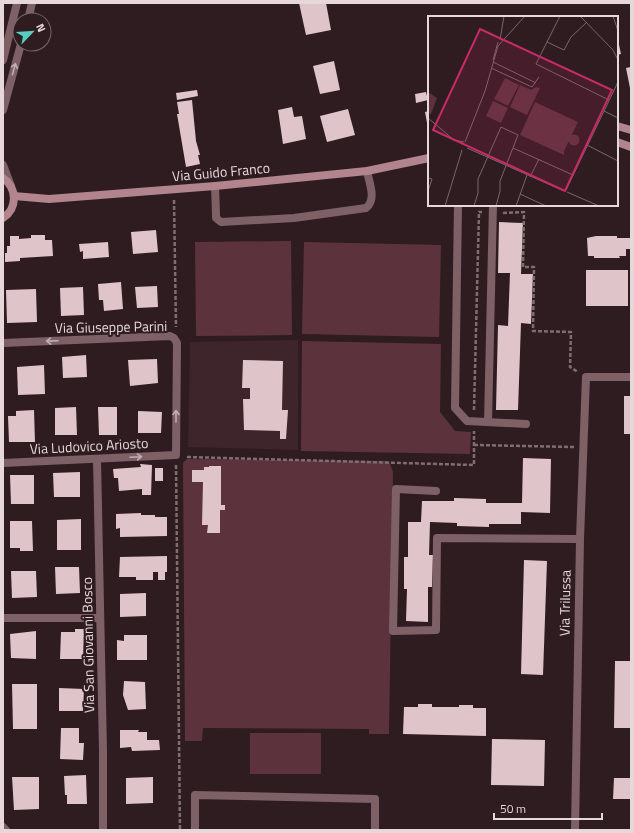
<svg xmlns="http://www.w3.org/2000/svg" width="634" height="833" font-family="'Titillium Web',sans-serif">
  <style>
    .built { fill: #3d252b }
    .green { fill: #5c333d }
    .building { fill: #dfc5ca }
    .lines { fill: none; stroke-linecap: round; stroke-linejoin: round }
    .path { stroke: #7e6d72; stroke-width: 2.5; stroke-dasharray: 4 2; stroke-linecap: butt }
    .lane { stroke: #7d6167; stroke-width: 8 }
    .street { stroke: #7d6167; stroke-width: 8 }
    .secondary { stroke: #b1848e; stroke-width: 8 }
    .oneway { stroke: #c1aeb2 }
    .labels { text-anchor: middle; stroke-width: 4; stroke-linejoin: round; paint-order: stroke }
    .street-label { font-size: 14px; fill: #e5d7da; stroke: #2f1c21 }
    .inset-road { fill: none; stroke: #78676b; stroke-width: 1 }
    .view { fill: #c62b68; fill-opacity: 0.15; stroke: #c62b68; stroke-width: 2 }
    .inset-edge { fill: none; stroke: #e5d7da; stroke-width: 2 }
  </style>
  <rect width="100%" height="100%" fill="#2f1c21"/>
  <polygon class="built" points="298,340 298,450 188,447 190,342"/>
  <g class="green">
    <polygon points="291,241 292,335 196,336 195,242"/>
    <polygon points="304,242 441,245 439,337 302,334"/>
    <polygon points="302,341 441,344 440,412 455,431 471,432 470,454 301,451"/>
    <polygon points="187,459 389,461 393,472 389,734 369,734 369,729 203,728 202,741 185,741 183,463"/>
    <rect x="250" y="733" width="71" height="41"/>
  </g>
  <g class="building">
    <polygon points="299,3 326,3 331,30 306,35"/>
    <polygon points="619,45 621,54 617,55 617,46"/>
    <polygon points="334,61 340,90 320,94 313,66"/>
    <polygon points="631,67 631,88 630,88 626,68"/>
    <polygon points="197,90 198,96 177,100 176,93"/>
    <polygon points="426,92 428,100 416,103 415,94"/>
    <polygon points="192,100 196,141 200,155 198,155 200,164 186,167 177,114 179,114 177,102"/>
    <polygon points="292,107 294,117 302,116 306,139 283,144 278,110"/>
    <polygon points="348,109 355,135 327,142 320,116"/>
    <polygon points="429,111 429,128 428,128 425,112"/>
    <polygon points="499,222 523,223 521,274 533,274 531,324 521,323 518,410 496,410 498,325 508,326 510,273 498,273"/>
    <polygon points="156,230 158,252 133,254 131,232"/>
    <polygon points="31,235 45,235 45,240 52,240 53,256 20,258 20,261 5,262 5,253 7,253 7,246 10,246 10,236 19,236 19,239 31,238"/>
    <polygon points="596,236 617,236 617,238 631,238 631,249 626,249 626,256 619,256 620,258 594,258 594,256 588,256 587,238"/>
    <polygon points="108,242 109,257 83,259 83,251 80,252 79,244"/>
    <rect x="586" y="270" width="42" height="36"/>
    <polygon points="121,282 123,309 104,311 103,300 99,300 98,284"/>
    <polygon points="157,286 158,307 137,308 135,287"/>
    <polygon points="83,287 84,315 61,316 60,288"/>
    <polygon points="36,289 37,322 7,323 6,290"/>
    <polygon points="86,355 87,377 63,378 62,357"/>
    <polygon points="157,359 158,383 130,386 128,360"/>
    <polygon points="243,360 283,361 282,410 288,410 286,439 280,439 280,431 244,430 243,399 250,399 250,388 242,388"/>
    <polygon points="44,365 45,394 18,395 17,367"/>
    <rect x="624" y="396" width="7" height="38"/>
    <polygon points="76,407 77,435 55,435 55,408"/>
    <polygon points="98,407 117,407 117,435 99,435"/>
    <polygon points="34,410 35,442 9,442 8,416 16,416 16,411"/>
    <polygon points="138,411 162,412 161,433 138,433"/>
    <polygon points="523,458 551,459 550,513 521,512 521,524 489,524 489,527 457,526 457,523 430,522 429,555 433,555 432,587 428,587 428,622 406,621 407,589 404,589 404,557 408,557 408,522 421,522 422,501 454,501 454,498 486,499 486,503 522,503"/>
    <polygon points="140,464 152,465 151,495 142,495 142,489 119,491 118,478 114,478 113,469 141,467"/>
    <polygon points="209,466 221,466 221,505 225,505 225,510 220,510 220,533 207,533 208,525 202,525 203,482 192,482 192,470 204,470 204,467 209,467"/>
    <rect x="155" y="468" width="8" height="13"/>
    <polygon points="80,472 80,497 54,497 53,473"/>
    <polygon points="10,475 34,475 34,504 11,504"/>
    <polygon points="141,513 141,515 155,515 155,517 167,517 167,536 120,537 120,528 116,529 116,514"/>
    <polygon points="81,519 81,550 57,550 57,520"/>
    <polygon points="10,521 32,521 33,551 20,551 20,548 10,548"/>
    <polygon points="167,556 167,572 165,572 165,580 158,580 158,572 153,572 153,580 136,580 136,577 119,577 120,557"/>
    <polygon points="524,560 547,561 543,675 521,674"/>
    <polygon points="55,567 79,567 80,593 56,594"/>
    <polygon points="11,571 36,571 37,597 12,598"/>
    <polygon points="146,593 146,616 120,617 120,594"/>
    <polygon points="75,629 84,629 83,659 60,659 61,632 75,632"/>
    <polygon points="36,631 36,659 11,658 10,634"/>
    <polygon points="124,635 147,635 147,660 117,660 117,640 124,641"/>
    <polygon points="615,661 631,661 631,728 614,728"/>
    <polygon points="124,681 145,682 146,709 128,710 123,695"/>
    <polygon points="12,684 37,684 37,729 13,729"/>
    <polygon points="59,688 84,689 83,711 59,711"/>
    <polygon points="418,704 432,704 432,707 459,707 459,705 473,705 473,708 486,708 486,736 403,734 404,707 418,707"/>
    <polygon points="61,728 79,728 79,743 84,743 83,760 60,759"/>
    <polygon points="120,730 139,730 138,732 147,732 147,740 159,740 160,750 132,751 131,747 120,748"/>
    <polygon points="492,739 545,740 544,786 491,785"/>
    <polygon points="86,775 87,804 67,804 67,795 65,795 64,776"/>
    <polygon points="12,777 39,777 39,809 14,810"/>
    <polygon points="153,777 153,803 126,804 126,778"/>
    <polygon points="614,778 631,778 631,799 613,799"/>
  </g>
  <g class="lines">
    <g class="path">
      <polyline points="174,200 176,327"/>
      <polyline points="503,213 524,212 523,267 534,267 533,331 571,332 570,367 578,372"/>
      <polyline points="474,410 479,212 482,212"/>
      <polyline points="474,445 574,447"/>
      <polyline points="187,457 474,465 474,431"/>
      <polyline points="176,465 180,830"/>
    </g>
    <g class="lane">
      <path d="M215 186 216 214V218L221 222 294 218 366 208C377 200 369 182 367 171"/>
      <polyline points="436,491 396,489 393,631 436,630 437,538 580,539"/>
      <polyline points="195,830 195,795 375,799 375,830"/>
    </g>
    <g class="street">
      <polyline points="28,20 32,3"/>
      <polyline points="3,60 17,3"/>
      <polyline points="3,110 21,44"/>
      <polyline points="3,165 11,186"/>
      <polyline points="458,205 455,408 467,421 526,424"/>
      <polyline points="3,343 170,336 174,338 177,343 176,455 3,463"/>
      <polyline points="488,422 493,205"/>
      <polyline points="97,459 103,751 103,830"/>
      <polyline points="3,618 100,618"/>
      <polyline points="3,827 6,830"/>
      <polyline points="575,830 580,539 586,377 631,377"/>
    </g>
    <g class="secondary">
      <polyline points="617,126 631,130"/>
      <polyline points="617,142 631,147"/>
      <path d="M3 178C17 188 18 208 3 218"/>
      <polyline points="14,196 49,199 215,186 367,171 429,158"/>
    </g>
  </g>
  <defs><path id="oneway-shaft" d="M-6 0H5M1.5-3L5.5 0L1.5 3" fill="none" stroke-width="1.6" stroke-linecap="round" stroke-linejoin="round"/></defs>
  <g class="oneway">
    <use href="#oneway-shaft" transform="translate(14 69) rotate(-75)"/>
    <use href="#oneway-shaft" transform="translate(52 341) rotate(178)"/>
    <use href="#oneway-shaft" transform="translate(176 416) rotate(-90)"/>
    <use href="#oneway-shaft" transform="translate(136 457) rotate(-3)"/>
  </g>
  <g class="labels">
    <g class="street-label">
      <text transform="translate(221 172) rotate(-5)" y="5">Via Guido Franco</text>
      <text transform="translate(111 327) rotate(-1)" y="5">Via Giuseppe Parini</text>
      <text transform="translate(89 446) rotate(-3)" y="5">Via Ludovico Ariosto</text>
      <text transform="translate(565 603) rotate(-89)" y="5">Via Trilussa</text>
      <text transform="translate(88 645) rotate(-91)" y="5">Via San Giovanni Bosco</text>
    </g>
  </g>
  <g transform="translate(428 16)">
    <rect width="190" height="190" fill="#2f1c21"/>
    <path d="M77 62 91 69 80 90 66 83ZM92 69 103 74 108 71 112 72 99 99 82 91ZM0 76 9 82 3 98 0 97ZM65 85 80 92 73 107 58 100ZM107 86 150 106 136 135V139L92 119ZM140.5 124a5.5 5.5 0 1 1 11 0a5.5 5.5 0 1 1-11 0Z" fill="#5c333d"/>
    <path class="inset-road" d="M132 0 108 48 181 84M152 0 185 34 190 44M185 0 190 15M72 24 76 0M119 26 136 34 143 21 159 6M65 44 70 26M65 46 108 67M63 52 104 71 111 61M176 95 190 102M0 102 26 124 36 126M37 126 57 75 70 30 97 0M159 129 190 145M39 132 136 175M85 132 145 159M102 161 111 143M0 162 4 163 0 175M138 174 190 66M139 176 171 190M92 178 118 190M17 190 34 134M46 190 50 177V163L73 111 90 119 72 165V175L68 190M88 190 99 159"/>
    <path class="view" d="M52 13 184 74 137 175 5 114Z"/>
    <rect width="190" height="190" class="inset-edge"/>
  </g>
  <rect width="634" height="833" fill="none" stroke="#e5d7da" stroke-width="8"/>
  <g transform="translate(32 32) rotate(65)"><circle r="19" fill="#2f1c21" stroke="#78676b"/>
  <path d="M0-3L7 15L0 10L-7 15Z" fill="#58cebf"/>
  <text y="-6" font-size="11" font-weight="bold" text-anchor="middle" fill="#e5d7da">N</text>
  </g>
  <path d="M494 813v6h108v-6" fill="none" stroke="#e5d7da" stroke-width="2"/>
  <text x="500" y="813" font-size="12" fill="#e5d7da" stroke="#2f1c21" stroke-width="3" paint-order="stroke">50 m</text>
</svg>
